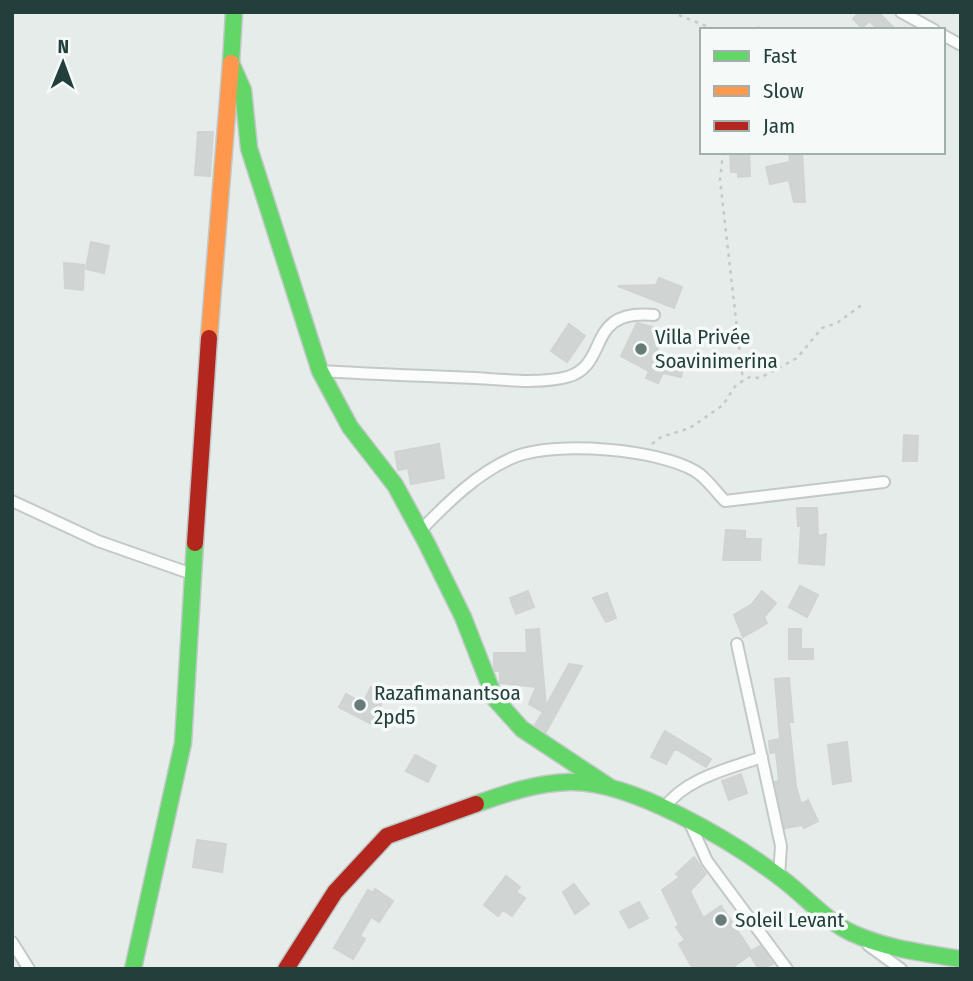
<svg xmlns="http://www.w3.org/2000/svg" width="973" height="981" font-family="'Fira Sans Condensed',sans-serif">
  <style>
    .building { fill: #d0d5d4; stroke: #cfd4d3; stroke-width: 2 }
    .lines { fill: none; stroke-linecap: round; stroke-linejoin: round }
    .street-casing { stroke: #c3c9c7; stroke-width: 14 }
    .fast-casing { stroke: #c1c9c7; stroke-width: 19 }
    .slow-casing { stroke: #c1c9c7; stroke-width: 19 }
    .jam-casing { stroke: #c1c9c7; stroke-width: 19 }
    .path { stroke: #c2cbca; stroke-width: 2.5; stroke-dasharray: 3.5 5; stroke-linecap: butt }
    .street { stroke: #fbfcfc; stroke-width: 10 }
    .fast { stroke: #63d668; stroke-width: 16 }
    .slow { stroke: #ff974d; stroke-width: 16 }
    .jam { stroke: #b3261e; stroke-width: 16 }
    .poi-dot { fill: #677c79; stroke: #f5faf8; stroke-width: 2.5 }
    .labels { text-anchor: middle; stroke-width: 7; stroke-linejoin: round; paint-order: stroke }
    .poi-label { font-size: 21px; fill: #233f3c; stroke: #f5faf8; text-anchor: start }
  </style>
  <rect width="100%" height="100%" fill="#e6ecea"/>
  <g class="building">
    <polygon points="859,12 878,12 896,30 879,30 869,21 862,28 853,19"/>
    <polygon points="198,132 213,132 210,176 195,175"/>
    <polygon points="789,152 802,152 805,202 794,202 789,180 770,184 766,167 790,162"/>
    <polygon points="730,153 749,153 750,176 738,177 738,172 731,172"/>
    <polygon points="91,242 109,246 104,273 86,269"/>
    <polygon points="64,263 84,265 83,290 65,288"/>
    <polygon points="659,278 682,287 674,308 618,286 656,285"/>
    <polygon points="637,323 656,328 652,337 661,342 655,354 684,361 681,377 663,373 658,383 646,378 649,371 621,356"/>
    <polygon points="569,324 585,336 567,362 551,351"/>
    <polygon points="904,435 918,436 917,461 903,461"/>
    <polygon points="439,444 444,478 411,484 408,468 398,470 395,452"/>
    <polygon points="797,508 817,508 818,536 826,534 824,565 799,563 801,526 798,526"/>
    <polygon points="726,530 745,531 745,539 761,539 760,560 723,560"/>
    <polygon points="800,586 818,595 807,617 789,607"/>
    <polygon points="528,591 534,607 516,614 510,598"/>
    <polygon points="762,591 776,603 764,617 767,623 743,637 734,615 752,604"/>
    <polygon points="607,593 616,618 606,622 593,598"/>
    <polygon points="539,629 546,706 569,664 582,666 546,732 535,725 543,712 529,704 536,687 500,683 500,671 495,671 494,666 494,653 527,653 526,630"/>
    <polygon points="789,629 801,629 801,649 813,649 813,659 789,659"/>
    <polygon points="789,678 793,722 789,722 796,786 801,804 808,800 818,821 804,828 802,825 785,828 775,782 779,781 776,752 770,753 769,741 780,739 775,679"/>
    <polygon points="371,687 386,695 371,724 339,707 346,694 363,703"/>
    <polygon points="665,731 711,759 706,767 678,750 674,750 666,764 651,757"/>
    <polygon points="847,742 851,781 833,784 828,745"/>
    <polygon points="415,755 436,766 428,782 406,771"/>
    <polygon points="741,774 747,793 729,800 722,781"/>
    <polygon points="197,840 226,844 222,872 193,867"/>
    <polygon points="694,857 706,874 690,891 703,918 721,906 751,951 760,946 773,964 759,969 750,955 730,969 693,969 679,944 685,940 676,927 679,925 662,890 680,877 676,874"/>
    <polygon points="506,876 520,887 516,892 525,898 512,916 503,910 498,916 484,905"/>
    <polygon points="574,884 589,904 575,914 563,892"/>
    <polygon points="375,889 393,901 379,922 371,917 360,936 365,939 353,959 334,948 368,890 373,893"/>
    <polygon points="639,902 648,918 629,928 620,912"/>
  </g>
  <g class="lines">
    <defs>
      <g id="street">
        <polyline points="901,12 934,30"/>
        <polyline points="943,35 961,45"/>
        <path d="M320 371C372 374 424 376 476 378 505 380 539 384 567 377 611 365 584 308 654 315"/>
        <polyline points="12,501 98,541 192,574"/>
        <path d="M420 531C447 503 480 470 517 456 557 441 658 449 695 471 706 477 716 492 725 501L884 482"/>
        <polyline points="737,644 781,846 779,876"/>
        <path d="M664 808C686 778 728 769 762 757"/>
        <polyline points="688,819 707,861 787,969"/>
        <polyline points="12,942 29,969"/>
        <polyline points="868,945 901,969"/>
      </g>
      <g id="fast">
        <polyline points="234,12 231,63 243,90 249,148 320,371 350,427 395,485 426,542 463,617 495,699 522,729 608,786"/>
        <path d="M476 804C507 793 536 783 569 782 631 780 732 841 781 878 804 895 826 921 852 933 887 949 924 953 961 959"/>
        <polyline points="133,969 183,743 195,543"/>
      </g>
      <polyline id="slow" points="209,338 231,63"/>
      <g id="jam">
        <polyline points="195,543 209,338"/>
        <polyline points="286,969 335,892 387,836 476,804"/>
      </g>
    </defs>
    <use href="#street" class="street-casing"/>
    <use href="#fast" class="fast-casing"/>
    <use href="#slow" class="slow-casing"/>
    <use href="#jam" class="jam-casing"/>
    <g class="path">
      <polyline points="671,12 716,30"/>
      <polyline points="758,30 760,25"/>
      <polyline points="723,152 720,180 743,381"/>
      <polyline points="652,444 661,437 690,428 723,405 736,385 750,377 760,378 797,358 822,328 837,323 863,304"/>
    </g>
    <use href="#street" class="street"/>
    <use href="#fast" class="fast"/>
    <use href="#slow" class="slow"/>
    <use href="#jam" class="jam"/>
  </g>
  <g class="poi-dot">
    <circle cx="641" cy="349" r="7"/>
    <circle cx="360" cy="705" r="7"/>
    <circle cx="721" cy="920" r="7"/>
  </g>
  <g class="labels">
    <g class="poi-label">
      <text x="655" y="344">Villa Privée<tspan x="655" dy="24">Soavinimerina</tspan></text>
      <text x="374" y="700">Razafimanantsoa<tspan x="374" dy="24">2pd5</tspan></text>
      <text x="735" y="927">Soleil Levant</text>
    </g>
  </g>
  <rect width="973" height="981" fill="none" stroke="#233f3c" stroke-width="28"/>
  <rect x="700" y="28" width="245" height="126" fill="#f5faf8" stroke="#a1afad" stroke-width="2"/>
  <rect x="714" y="51" width="35" height="10" fill="#63d668" stroke="#a1afad" stroke-width="2"/>
  <text x="763" y="63" font-size="21" fill="#233f3c">Fast</text>
  <rect x="714" y="86" width="35" height="10" fill="#ff974d" stroke="#a1afad" stroke-width="2"/>
  <text x="763" y="98" font-size="21" fill="#233f3c">Slow</text>
  <rect x="714" y="121" width="35" height="10" fill="#b3261e" stroke="#a1afad" stroke-width="2"/>
  <text x="763" y="133" font-size="21" fill="#233f3c">Jam</text>
  <g transform="translate(63 63) rotate(1)" stroke="#f5faf8" stroke-width="5" paint-order="stroke">
  <path d="M0-5L12 26L0 18L-12 26Z" fill="#233f3c"/>
  <text y="-10" font-size="19" font-weight="bold" text-anchor="middle" fill="#233f3c">N</text>
  </g>
</svg>
